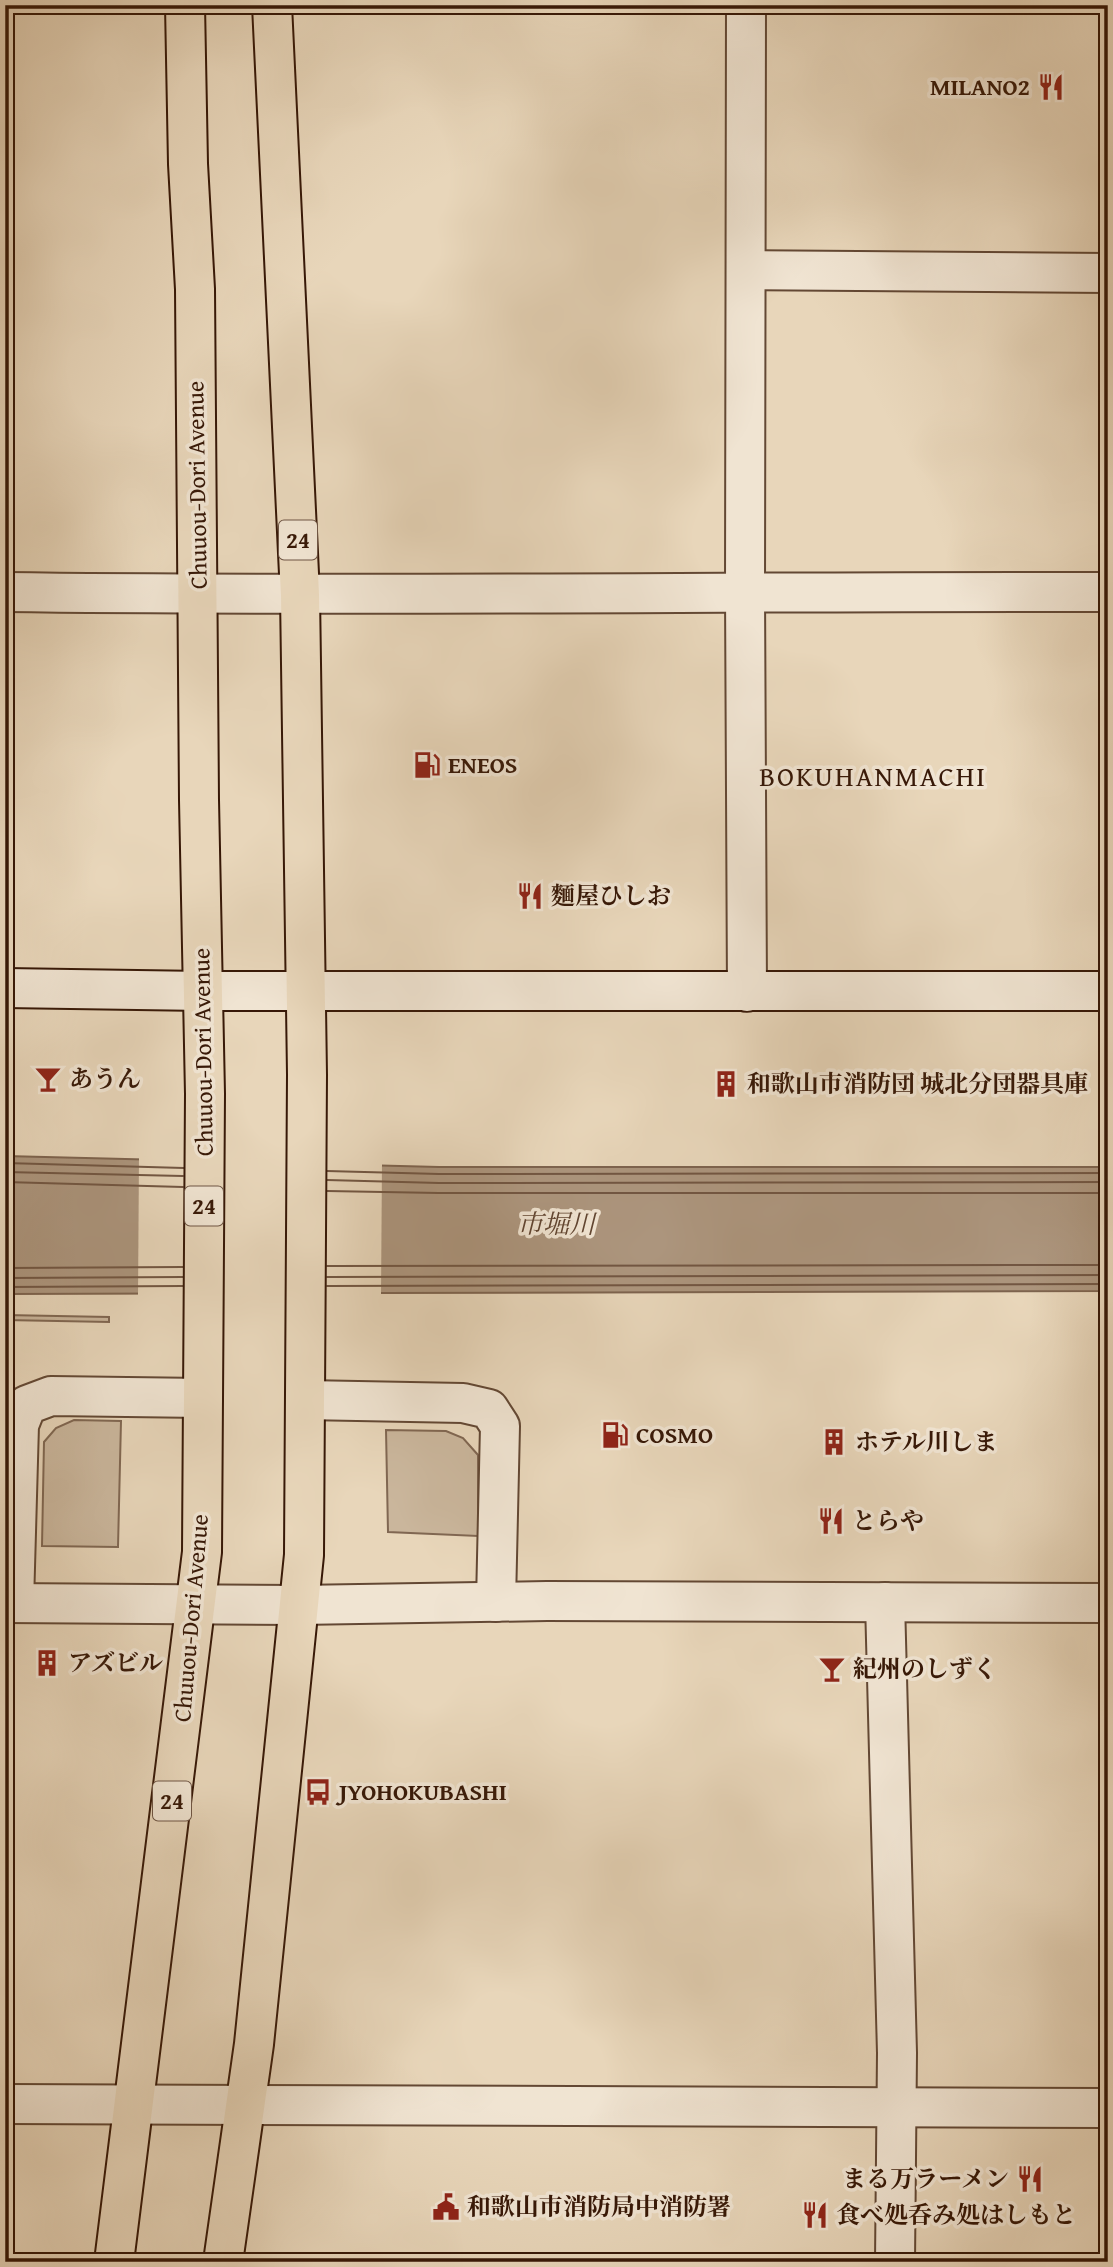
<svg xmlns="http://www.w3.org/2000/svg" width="1113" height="2267" font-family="'Gentium Book Plus','Noto Serif JP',serif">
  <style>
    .green { fill: #cab69c; stroke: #806752; stroke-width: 2 }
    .water { fill: #ac957d; stroke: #7d634e; stroke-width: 2 }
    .pier { fill: #e8d6ba }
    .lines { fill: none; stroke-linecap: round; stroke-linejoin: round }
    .shore { stroke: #725642; stroke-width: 2 }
    .street-casing { stroke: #634834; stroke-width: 42 }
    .secondary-casing { stroke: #371807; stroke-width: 42 }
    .highway-casing { stroke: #371807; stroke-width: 42 }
    .street { stroke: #f0e4d2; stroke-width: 38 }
    .secondary { stroke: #f0e4d2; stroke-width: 38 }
    .highway { stroke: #e8d6ba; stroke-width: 38 }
    .labels { text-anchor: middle; stroke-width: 7; stroke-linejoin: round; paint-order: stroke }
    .shield { fill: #f0e4d2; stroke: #6e5544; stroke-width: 2 }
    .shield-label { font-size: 23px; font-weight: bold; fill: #371807 }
    .poi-label { font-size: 24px; font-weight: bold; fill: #371807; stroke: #f0e4d2; text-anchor: start }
    .street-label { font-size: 24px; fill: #371807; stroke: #f0e4d2 }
    .water-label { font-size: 26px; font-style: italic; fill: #604430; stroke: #f0e4d2 }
    .quarter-label { font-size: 28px; letter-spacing: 2px; fill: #371807; stroke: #f0e4d2 }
  </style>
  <rect width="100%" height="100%" fill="#e8d6ba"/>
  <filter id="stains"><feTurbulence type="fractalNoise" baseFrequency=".00286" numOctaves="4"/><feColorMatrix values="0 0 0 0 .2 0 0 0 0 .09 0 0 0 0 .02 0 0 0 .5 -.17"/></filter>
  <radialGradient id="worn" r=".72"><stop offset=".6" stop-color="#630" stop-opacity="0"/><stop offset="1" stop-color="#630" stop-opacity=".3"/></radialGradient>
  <g class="green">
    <polygon points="5,1315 109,1317 109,1322 5,1320"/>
    <polygon points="74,1420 121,1421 118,1547 42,1546 44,1442 56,1428"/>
    <polygon points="386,1430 446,1431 463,1438 478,1455 478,1536 388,1532"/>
  </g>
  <polygon class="water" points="5,1156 439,1167 1108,1167 1108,1291 5,1294"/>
  <polygon class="pier" points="139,1156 382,1162 381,1296 138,1297"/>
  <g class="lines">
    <g class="shore">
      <polyline points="5,1163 184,1168"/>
      <polyline points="327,1171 439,1174 1108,1173"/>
      <polyline points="5,1172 183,1176"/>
      <polyline points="327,1180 439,1183 1108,1182"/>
      <polyline points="5,1182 183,1187"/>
      <polyline points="327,1191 439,1193 1108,1193"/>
      <polyline points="327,1266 1108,1265"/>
      <polyline points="5,1268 183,1267"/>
      <polyline points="327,1277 1108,1275"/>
      <polyline points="5,1278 183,1277"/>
      <polyline points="327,1286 1108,1284"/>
      <polyline points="5,1287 183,1286"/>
    </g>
    <defs>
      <g id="street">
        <polyline points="746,5 745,591 747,992"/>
        <polyline points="746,270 1108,273"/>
        <path d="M5 592C373 597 740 591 1108 592"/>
        <polyline points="305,1400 463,1403 489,1409 500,1426 496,1602"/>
        <polyline points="885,1602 897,2053 895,2262"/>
        <polyline points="5,1603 299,1605 547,1601 1108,1603"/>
        <polyline points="14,1603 19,1425 27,1405 51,1396 203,1398"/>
        <polyline points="5,2104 1108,2108"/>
      </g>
      <polyline id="secondary" points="5,988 203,991 1108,991"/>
      <g id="highway">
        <polyline points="114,2262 202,1552 205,1094 199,800 195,289 188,164 185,5"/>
        <polyline points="223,2262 254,2044 304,1555 307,1075 300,595 272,5"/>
      </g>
    </defs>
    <use href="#street" class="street-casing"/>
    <use href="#secondary" class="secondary-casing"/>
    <use href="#highway" class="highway-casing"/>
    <use href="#street" class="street"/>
    <use href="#secondary" class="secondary"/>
    <use href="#highway" class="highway"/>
  </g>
  <defs>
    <symbol id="restaurant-bare" viewBox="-9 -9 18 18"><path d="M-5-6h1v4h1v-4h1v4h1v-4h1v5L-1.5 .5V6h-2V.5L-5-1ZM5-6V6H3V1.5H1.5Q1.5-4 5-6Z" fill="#8f2418" stroke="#f0e4d2" stroke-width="2.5" paint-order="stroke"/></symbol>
    <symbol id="fuel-bare" viewBox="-9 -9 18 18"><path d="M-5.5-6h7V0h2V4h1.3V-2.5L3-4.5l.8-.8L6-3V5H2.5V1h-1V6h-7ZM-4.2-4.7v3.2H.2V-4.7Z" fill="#8f2418" stroke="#f0e4d2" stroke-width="2.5" paint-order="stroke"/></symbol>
    <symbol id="bar-bare" viewBox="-9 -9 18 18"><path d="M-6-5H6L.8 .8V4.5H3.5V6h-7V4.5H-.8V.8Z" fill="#8f2418" stroke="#f0e4d2" stroke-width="2.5" paint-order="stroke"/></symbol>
    <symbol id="building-bare" viewBox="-9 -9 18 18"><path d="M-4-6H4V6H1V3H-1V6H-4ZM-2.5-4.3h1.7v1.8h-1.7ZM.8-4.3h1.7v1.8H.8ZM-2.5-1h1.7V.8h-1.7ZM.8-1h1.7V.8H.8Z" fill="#8f2418" stroke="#f0e4d2" stroke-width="2.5" paint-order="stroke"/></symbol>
    <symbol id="bus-bare" viewBox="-9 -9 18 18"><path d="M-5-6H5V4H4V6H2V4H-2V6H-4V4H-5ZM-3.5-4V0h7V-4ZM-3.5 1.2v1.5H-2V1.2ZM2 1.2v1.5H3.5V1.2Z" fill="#8f2418" stroke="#f0e4d2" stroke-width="2.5" paint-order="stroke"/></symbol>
    <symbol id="civic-bare" viewBox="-9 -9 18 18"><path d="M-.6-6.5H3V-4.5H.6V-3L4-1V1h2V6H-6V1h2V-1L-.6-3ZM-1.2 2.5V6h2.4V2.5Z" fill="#8f2418" stroke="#f0e4d2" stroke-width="2.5" paint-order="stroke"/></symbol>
  </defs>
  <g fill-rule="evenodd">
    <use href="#restaurant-bare" x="1032" y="68" width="38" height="38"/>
    <use href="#fuel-bare" x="408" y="746" width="38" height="38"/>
    <use href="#restaurant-bare" x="511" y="877" width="38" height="38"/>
    <use href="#bar-bare" x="29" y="1060" width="38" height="38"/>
    <use href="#building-bare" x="707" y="1065" width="38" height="38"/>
    <use href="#fuel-bare" x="596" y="1416" width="38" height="38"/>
    <use href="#building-bare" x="815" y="1423" width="38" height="38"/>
    <use href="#restaurant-bare" x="812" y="1502" width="38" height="38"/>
    <use href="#building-bare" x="28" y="1644" width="38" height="38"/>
    <use href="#bar-bare" x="813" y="1650" width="38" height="38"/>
    <use href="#bus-bare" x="299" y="1773" width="38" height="38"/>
    <use href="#restaurant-bare" x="1011" y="2160" width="38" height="38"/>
    <use href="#civic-bare" x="427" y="2188" width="38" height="38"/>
    <use href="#restaurant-bare" x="796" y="2196" width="38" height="38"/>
  </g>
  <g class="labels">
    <g class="shield">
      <rect x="279" y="520.5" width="38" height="39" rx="5"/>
      <rect x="185" y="1186.5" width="38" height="39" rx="5"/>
      <rect x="153" y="1781.5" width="38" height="39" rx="5"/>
    </g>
    <g class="shield-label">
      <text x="298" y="548">24</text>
      <text x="204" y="1214">24</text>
      <text x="172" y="1809">24</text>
    </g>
    <g class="poi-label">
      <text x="1030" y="95" text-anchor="end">MILANO2</text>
      <text x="448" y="773">ENEOS</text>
      <text x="551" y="904">麵屋ひしお</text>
      <text x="69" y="1087">あうん</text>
      <text x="747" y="1092">和歌山市消防団 城北分団器具庫</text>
      <text x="636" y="1443">COSMO</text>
      <text x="855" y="1450">ホテル川しま</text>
      <text x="852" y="1529">とらや</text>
      <text x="68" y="1671">アズビル</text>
      <text x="853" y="1677">紀州のしずく</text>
      <text x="339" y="1800">JYOHOKUBASHI</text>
      <text x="1009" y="2187" text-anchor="end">まる万ラーメン</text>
      <text x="467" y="2215">和歌山市消防局中消防署</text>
      <text x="836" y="2223">食べ処呑み処はしもと</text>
    </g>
    <g class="street-label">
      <text transform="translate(197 485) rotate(-91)" y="8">Chuuou-Dori Avenue</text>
      <text transform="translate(203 1052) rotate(-91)" y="8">Chuuou-Dori Avenue</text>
      <text transform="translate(191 1618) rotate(-85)" y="8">Chuuou-Dori Avenue</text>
    </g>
    <g class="water-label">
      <text x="556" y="1233">市堀川</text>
    </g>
    <g class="quarter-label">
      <text x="873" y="786">BOKUHANMACHI</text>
    </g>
  </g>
  <rect width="1113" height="2267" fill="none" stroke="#e8d6ba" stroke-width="28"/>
  <rect x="7" y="7" width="1099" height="2253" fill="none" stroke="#371807" stroke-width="3.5"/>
  <rect x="14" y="14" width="1085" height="2239" fill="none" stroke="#371807" stroke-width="2"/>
  <rect width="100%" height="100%" filter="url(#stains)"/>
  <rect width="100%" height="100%" fill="url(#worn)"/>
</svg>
